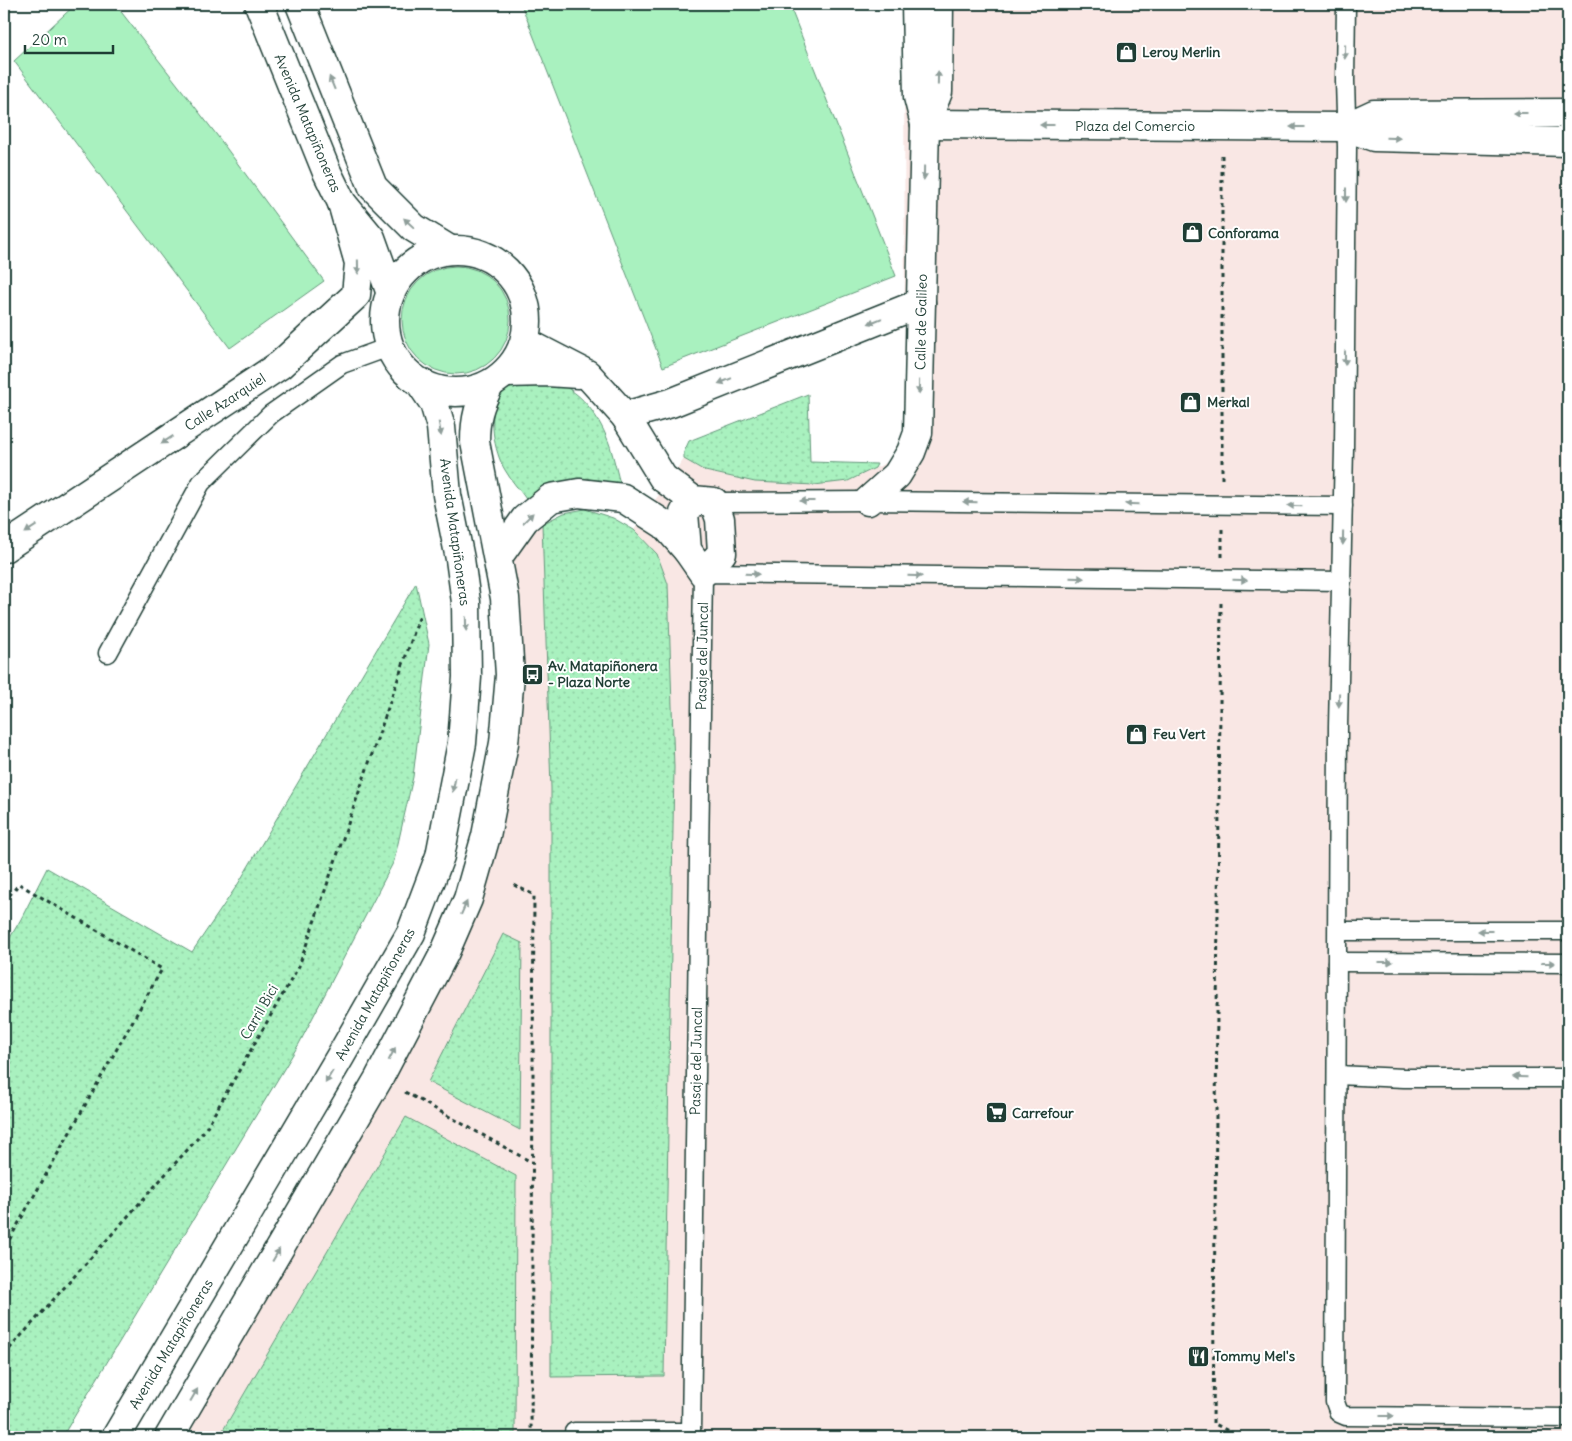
<svg xmlns="http://www.w3.org/2000/svg" width="1572" height="1441" font-family="Delius,sans-serif">
  <style>
    .built { fill: #f9e7e4 }
    .park { fill: url(#park-dots); stroke: #64977a }
    .garden { fill: #a9f1bf; stroke: #64977a }
    .lines { fill: none; stroke-linecap: round; stroke-linejoin: round }
    .service-casing { stroke: #1f3d34; stroke-width: 21 }
    .minor-casing { stroke: #1f3d34; stroke-width: 31 }
    .tertiary-casing { stroke: #1f3d34; stroke-width: 31 }
    .path { stroke: #1f3d34; stroke-width: 3; stroke-dasharray: 4 4; stroke-linecap: butt }
    .service { stroke: #fff; stroke-width: 18 }
    .minor { stroke: #fff; stroke-width: 28 }
    .tertiary { stroke: #fff; stroke-width: 28 }
    .oneway { fill: #8f9e9a }
    .labels { text-anchor: middle; stroke-width: 4; stroke-linejoin: round; paint-order: stroke }
    .poi-label { font-size: 14px; font-weight: bold; fill: #1f3d34; stroke: #fff; text-anchor: start }
    .street-label { font-size: 14px; fill: #1f3d34; stroke: #fff }
  </style>
  <defs>
    <pattern id="park-dots" width="8" height="8" patternUnits="userSpaceOnUse" patternTransform="scale(1.25)"><rect width="8" height="8" fill="#a9f1bf"/><path d="M2 2h.1M6 6h.1" fill="none" stroke="#91d0a5" stroke-width="1.8" stroke-linecap="round"/></pattern>
  </defs>
  <rect width="100%" height="100%" fill="#fff"/>
  <filter id="ink" filterUnits="userSpaceOnUse"><feTurbulence type="fractalNoise" baseFrequency=".02" numOctaves="2"/><feDisplacementMap in="SourceGraphic" scale="10" xChannelSelector="R" yChannelSelector="G"/><feConvolveMatrix kernelMatrix="1 2 1 2 8 2 1 2 1" color-interpolation-filters="sRGB"/></filter>
  <g filter="url(#ink)">
    <polygon class="built" points="904,4 1568,4 1568,1437 169,1437 445,952 504,743 498,557 542,524 564,513 585,509 613,518 634,530 684,459 705,471 755,482 814,485 848,481 886,463 895,454 905,428"/>
    <g class="park">
      <path d="M518 382C528 382 539 381 549 382 579 385 601 419 610 446 614 459 617 473 621 487 596 477 568 475 544 489 538 492 533 498 528 502 521 491 511 481 505 470 494 452 487 414 499 395 503 388 511 385 518 382Z"/>
      <polygon points="808,394 810,462 877,464 875,468 848,481 814,485 755,482 705,471 684,459 684,452 689,441"/>
      <polygon points="585,509 613,518 634,530 657,554 668,584 674,767 664,1376 551,1377 551,788 542,524 564,513"/>
      <polygon points="416,583 429,644 413,777 394,861 299,1044 62,1437 4,1437 4,948 21,919 47,868 192,952 238,884"/>
      <polygon points="503,934 522,943 520,1130 428,1082"/>
      <polygon points="406,1117 516,1176 515,1437 219,1437"/>
    </g>
    <g class="garden">
      <polygon points="76,4 115,4 216,134 324,281 230,348 14,61"/>
      <polygon points="521,4 789,4 896,276 663,367"/>
      <circle cx="456" cy="320" r="54"/>
    </g>
    <g class="lines">
      <defs>
        <g id="service">
          <polyline points="1346,4 1345,81 1347,147 1344,448 1338,727 1335,1402 1339,1413 1346,1416 1568,1418"/>
          <polyline points="714,502 868,501 1343,506"/>
          <polyline points="108,653 201,483 271,414 342,364 389,347"/>
          <polyline points="1338,931 1568,931"/>
          <polyline points="1337,962 1568,963"/>
          <polyline points="1337,1075 1404,1078 1568,1078"/>
          <polyline points="574,1432 691,1432 703,573 1342,581"/>
        </g>
        <g id="minor">
          <polyline points="925,124 1346,127 1374,137 1568,142"/>
          <polyline points="925,124 938,92 939,4"/>
          <polyline points="1346,127 1374,114 1568,113"/>
          <polyline points="525,342 587,374 625,416 663,478 693,500 714,502 720,519 722,553 703,573 687,550 684,513 693,500"/>
          <polyline points="506,373 547,372 578,374"/>
          <polyline points="625,416 671,403 921,303"/>
          <polyline points="868,501 897,475 911,452 918,433 925,124 918,97 916,4"/>
          <polyline points="4,548 280,365 356,295 359,263 342,203"/>
          <polyline points="498,557 525,519 551,498 579,493 623,498 665,525 687,550"/>
        </g>
        <g id="tertiary">
          <polyline points="259,4 326,170 342,203 371,238 390,291"/>
          <polyline points="300,4 373,187 414,228 450,250"/>
          <circle cx="456" cy="321" r="71"/>
          <polyline points="116,1437 340,1057 411,933 440,856 462,743 467,677 466,602 460,559 447,495 441,427 434,403 421,384"/>
          <path d="M169 1437 379 1078 445 952 468 899 486 836 504 743 510 675 505 598 475 442C475 418 479 405 490 384"/>
        </g>
      </defs>
      <use href="#service" class="service-casing"/>
      <use href="#minor" class="minor-casing"/>
      <use href="#tertiary" class="tertiary-casing"/>
      <g class="path">
        <polyline points="1222,155 1222,482"/>
        <polyline points="1222,557 1222,528"/>
        <polyline points="1221,603 1213,1423 1240,1437"/>
        <polyline points="514,885 534,895 531,1437"/>
        <polyline points="4,902 19,884 162,969 4,1249"/>
        <polyline points="405,1092 533,1163"/>
        <polyline points="4,1355 205,1130 299,966 420,615"/>
      </g>
      <use href="#service" class="service"/>
      <use href="#minor" class="minor"/>
      <use href="#tertiary" class="tertiary"/>
    </g>
    <defs><path id="oneway-solid" d="M-6-.8H1V-3.2L6.5 0L1 3.2V.8H-6Z" transform="scale(1.25)"/></defs>
    <g class="oneway">
      <use href="#oneway-solid" transform="translate(1345 52) rotate(91)"/>
      <use href="#oneway-solid" transform="translate(938 78) rotate(-89)"/>
      <use href="#oneway-solid" transform="translate(332 83) rotate(-112)"/>
      <use href="#oneway-solid" transform="translate(1520 113) rotate(-180)"/>
      <use href="#oneway-solid" transform="translate(1047 125) rotate(-180)"/>
      <use href="#oneway-solid" transform="translate(1297 127) rotate(-180)"/>
      <use href="#oneway-solid" transform="translate(1393 138) rotate(2)"/>
      <use href="#oneway-solid" transform="translate(924 173) rotate(91)"/>
      <use href="#oneway-solid" transform="translate(1346 195) rotate(90)"/>
      <use href="#oneway-solid" transform="translate(409 223) rotate(-137)"/>
      <use href="#oneway-solid" transform="translate(358 267) rotate(89)"/>
      <use href="#oneway-solid" transform="translate(875 321) rotate(158)"/>
      <use href="#oneway-solid" transform="translate(1345 358) rotate(90)"/>
      <use href="#oneway-solid" transform="translate(725 381) rotate(158)"/>
      <use href="#oneway-solid" transform="translate(919 387) rotate(91)"/>
      <use href="#oneway-solid" transform="translate(440 429) rotate(80)"/>
      <use href="#oneway-solid" transform="translate(167 440) rotate(147)"/>
      <use href="#oneway-solid" transform="translate(807 501) rotate(180)"/>
      <use href="#oneway-solid" transform="translate(970 502) rotate(-179)"/>
      <use href="#oneway-solid" transform="translate(1132 504) rotate(-179)"/>
      <use href="#oneway-solid" transform="translate(1295 506) rotate(-179)"/>
      <use href="#oneway-solid" transform="translate(528 518) rotate(-45)"/>
      <use href="#oneway-solid" transform="translate(31 529) rotate(147)"/>
      <use href="#oneway-solid" transform="translate(1343 538) rotate(91)"/>
      <use href="#oneway-solid" transform="translate(752 574) rotate(1)"/>
      <use href="#oneway-solid" transform="translate(915 576) rotate(1)"/>
      <use href="#oneway-solid" transform="translate(1077 578) rotate(1)"/>
      <use href="#oneway-solid" transform="translate(1240 580) rotate(1)"/>
      <use href="#oneway-solid" transform="translate(466 624) rotate(89)"/>
      <use href="#oneway-solid" transform="translate(1339 700) rotate(91)"/>
      <use href="#oneway-solid" transform="translate(454 785) rotate(101)"/>
      <use href="#oneway-solid" transform="translate(464 908) rotate(-66)"/>
      <use href="#oneway-solid" transform="translate(1485 931) rotate(180)"/>
      <use href="#oneway-solid" transform="translate(1386 962)"/>
      <use href="#oneway-solid" transform="translate(1548 963)"/>
      <use href="#oneway-solid" transform="translate(392 1054) rotate(-63)"/>
      <use href="#oneway-solid" transform="translate(329 1077) rotate(121)"/>
      <use href="#oneway-solid" transform="translate(1520 1077) rotate(-179)"/>
      <use href="#oneway-solid" transform="translate(276 1255) rotate(-60)"/>
      <use href="#oneway-solid" transform="translate(194 1395) rotate(-60)"/>
      <use href="#oneway-solid" transform="translate(1387 1416)"/>
    </g>
  </g>
  <defs>
    <symbol id="shop-square" viewBox="-11 -11 22 22"><rect x="-9" y="-9" width="18" height="18" rx="4" fill="#1f3d34" stroke="#fff"/><path d="M-5-2.5h2.3a2.7 3.5 0 0 1 5.4 0H5L5.5 6h-11ZM-1.5-2.5h3a1.5 2.3 0 0 0-3 0Z" fill="#fff"/></symbol>
    <symbol id="bus-square" viewBox="-11 -11 22 22"><rect x="-9" y="-9" width="18" height="18" rx="4" fill="#1f3d34" stroke="#fff"/><path d="M-5-6H5V4H4V6H2V4H-2V6H-4V4H-5ZM-3.5-4V0h7V-4ZM-3.5 1.2v1.5H-2V1.2ZM2 1.2v1.5H3.5V1.2Z" fill="#fff"/></symbol>
    <symbol id="supermarket-square" viewBox="-11 -11 22 22"><rect x="-9" y="-9" width="18" height="18" rx="4" fill="#1f3d34" stroke="#fff"/><path d="M-6-5.5h2.5l.6 2H6L4.5 2H-2.5L-4.4-4H-6ZM-1.5 3.2a1.3 1.3 0 1 0 .1 0ZM3 3.2a1.3 1.3 0 1 0 .1 0Z" fill="#fff"/></symbol>
    <symbol id="restaurant-square" viewBox="-11 -11 22 22"><rect x="-9" y="-9" width="18" height="18" rx="4" fill="#1f3d34" stroke="#fff"/><path d="M-5-6h1v4h1v-4h1v4h1v-4h1v5L-1.5 .5V6h-2V.5L-5-1ZM5-6V6H3V1.5H1.5Q1.5-4 5-6Z" fill="#fff"/></symbol>
  </defs>
  <g fill-rule="evenodd">
    <use href="#shop-square" x="1114" y="40" width="25" height="25"/>
    <use href="#shop-square" x="1180" y="220" width="25" height="25"/>
    <use href="#shop-square" x="1178" y="390" width="25" height="25"/>
    <use href="#bus-square" x="520" y="662" width="25" height="25"/>
    <use href="#shop-square" x="1124" y="722" width="25" height="25"/>
    <use href="#supermarket-square" x="984" y="1100" width="25" height="25"/>
    <use href="#restaurant-square" x="1186" y="1344" width="25" height="25"/>
  </g>
  <g class="labels">
    <g class="poi-label">
      <text x="1142" y="57">Leroy Merlin</text>
      <text x="1208" y="238">Conforama</text>
      <text x="1207" y="407">Merkal</text>
      <text x="548" y="671">Av. Matapiñonera<tspan x="548" dy="16">- Plaza Norte</tspan></text>
      <text x="1153" y="739">Feu Vert</text>
      <text x="1012" y="1118">Carrefour</text>
      <text x="1214" y="1361">Tommy Mel's</text>
    </g>
    <g class="street-label">
      <text transform="translate(308 123) rotate(67)" y="5">Avenida Matapiñoneras</text>
      <text x="1135" y="131">Plaza del Comercio</text>
      <text transform="translate(921 322) rotate(-89)" y="5">Calle de Galileo</text>
      <text transform="translate(225 402) rotate(-33)" y="5">Calle Azarquiel</text>
      <text transform="translate(455 532) rotate(82)" y="5">Avenida Matapiñoneras</text>
      <text transform="translate(702 656) rotate(-89)" y="5">Pasaje del Juncal</text>
      <text transform="translate(375 994) rotate(-61)" y="5">Avenida Matapiñoneras</text>
      <text transform="translate(259 1012) rotate(-60)" y="5">Carril Bici</text>
      <text transform="translate(696 1061) rotate(-89)" y="5">Pasaje del Juncal</text>
      <text transform="translate(171 1344) rotate(-59)" y="5">Avenida Matapiñoneras</text>
    </g>
  </g>
  <rect width="1572" height="1441" fill="none" stroke="#fff" stroke-width="20"/>
  <rect x="10" y="10" width="1552" height="1421" fill="none" stroke="#1f3d34" stroke-width="2" filter="url(#ink)"/>
  <path d="M25 45v8h88v-8" fill="none" stroke="#1f3d34" stroke-width="2.5"/>
  <text x="32" y="45" font-size="15" fill="#1f3d34" stroke="#ffffff" stroke-width="4" paint-order="stroke">20 m</text>
</svg>
